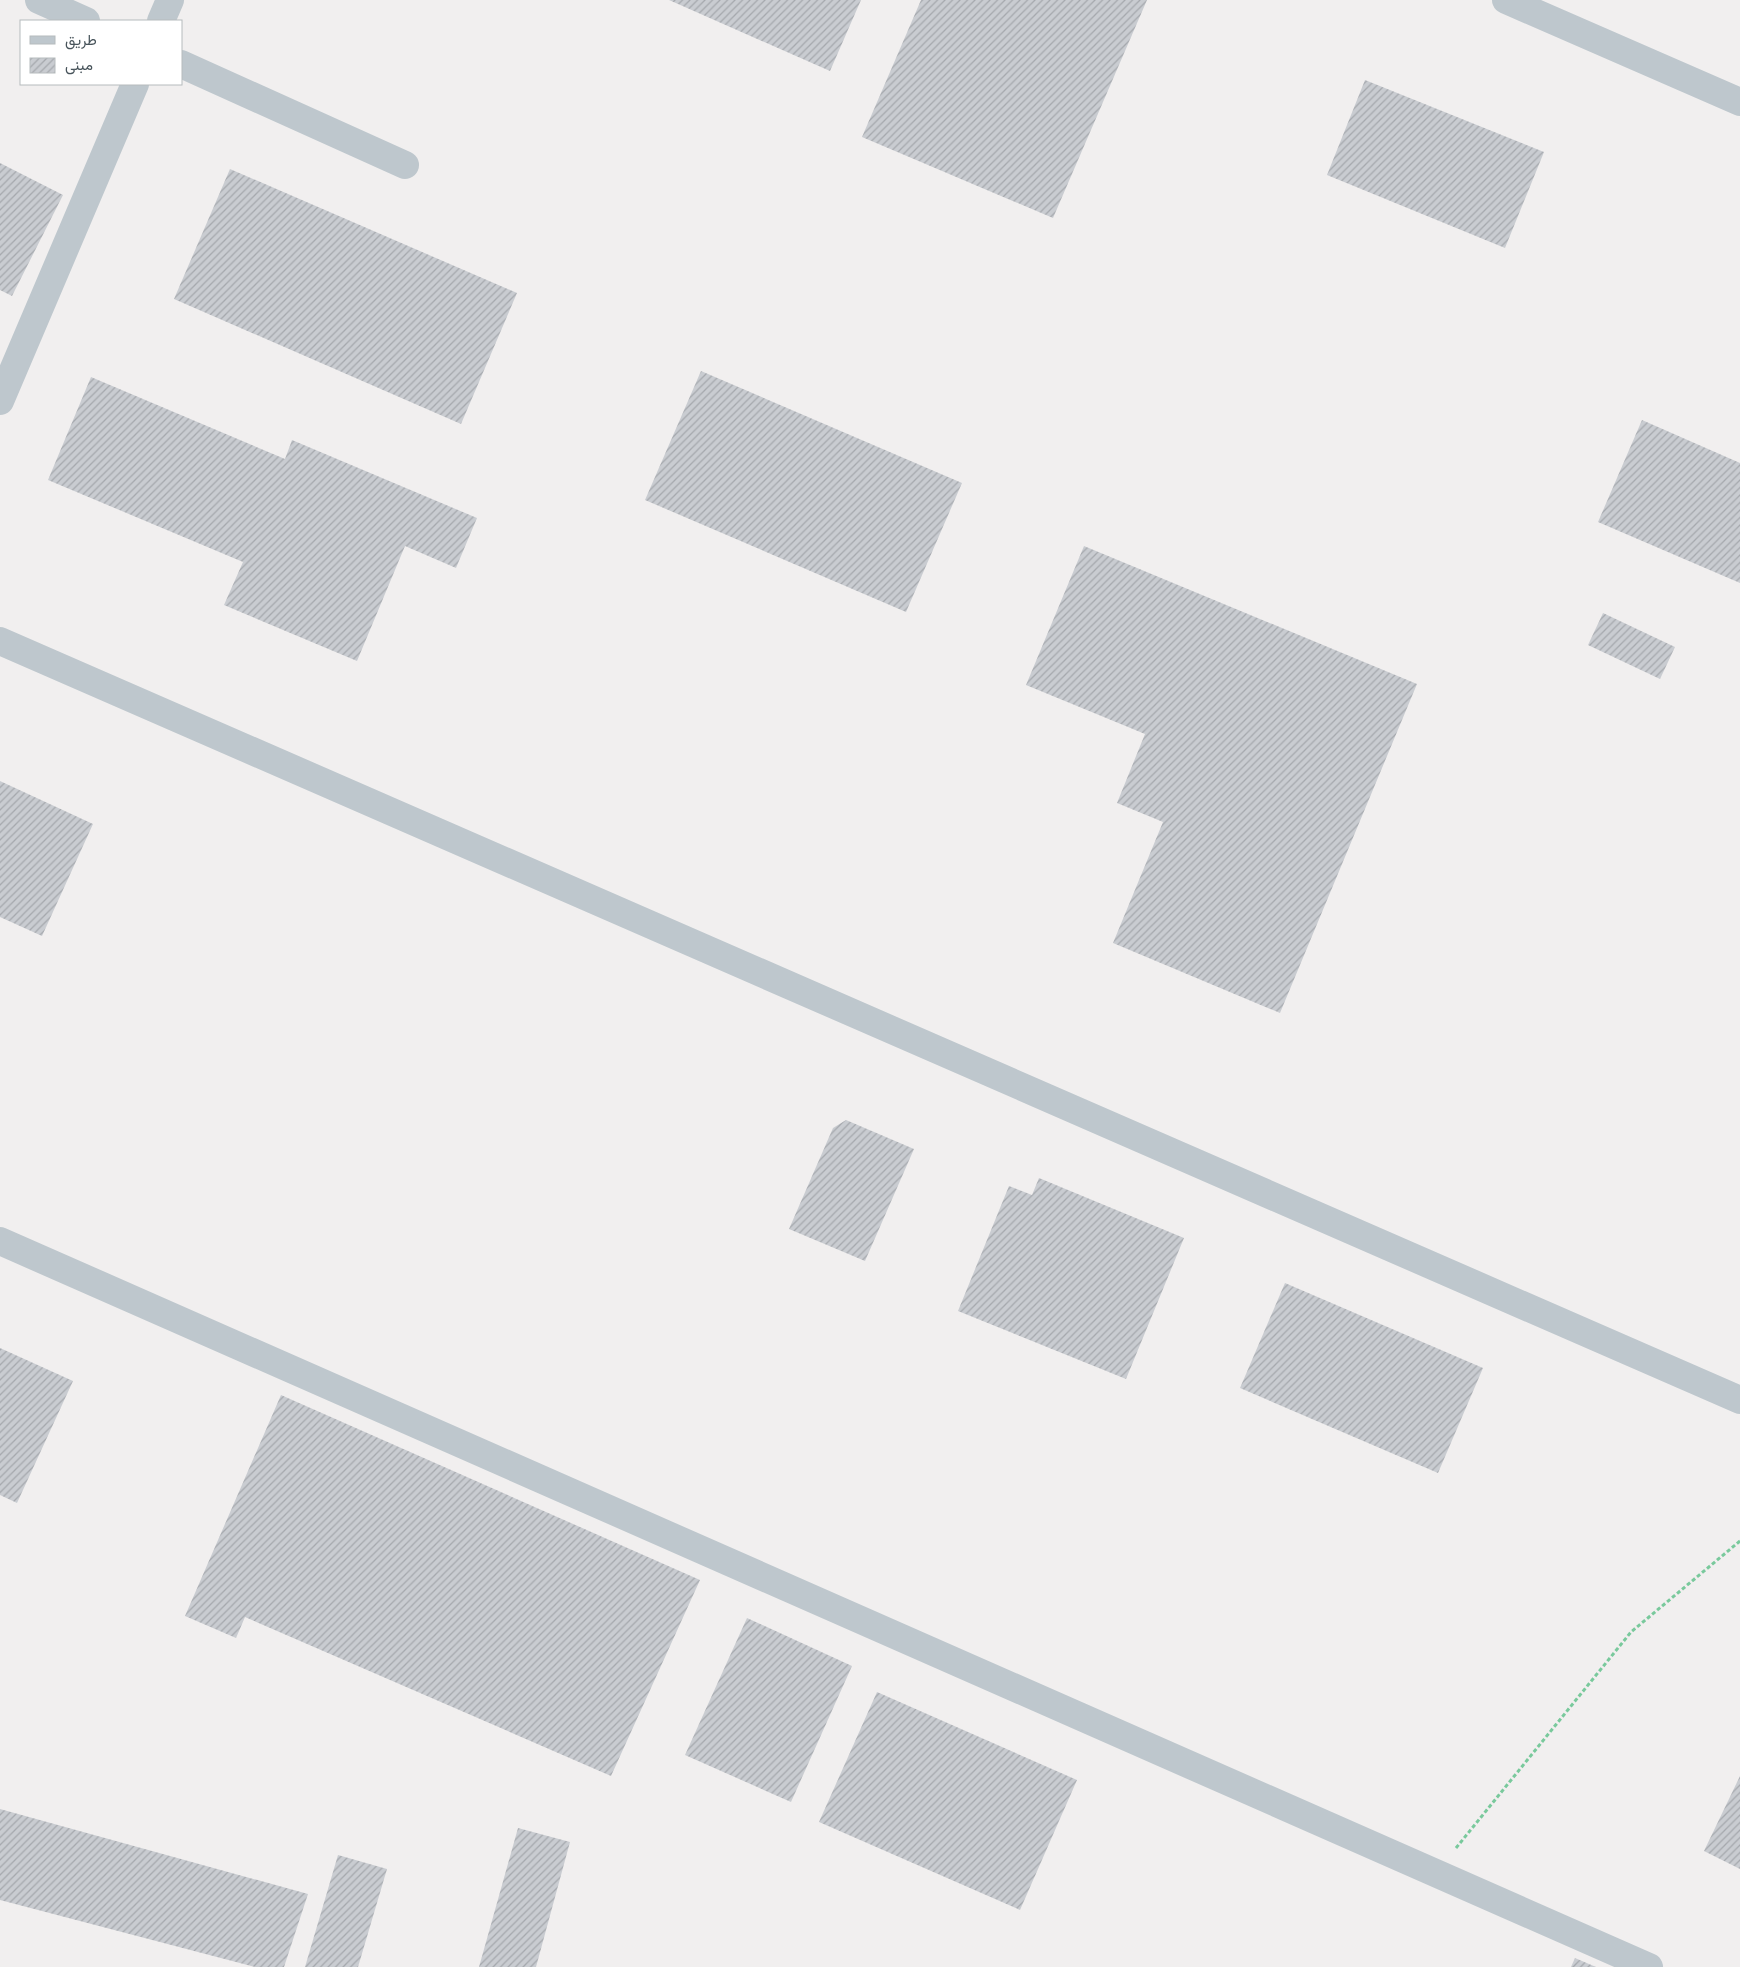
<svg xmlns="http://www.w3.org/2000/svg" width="1740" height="1967" font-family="'Alegreya Sans',Vazirmatn,sans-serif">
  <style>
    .building { fill: url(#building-hatch) }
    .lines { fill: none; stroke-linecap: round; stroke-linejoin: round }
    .path { stroke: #79c99c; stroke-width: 3; stroke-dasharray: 4 2.5; stroke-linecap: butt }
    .minor { stroke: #bec7cd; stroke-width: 28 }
  </style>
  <defs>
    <pattern id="building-hatch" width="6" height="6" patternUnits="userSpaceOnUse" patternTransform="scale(1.25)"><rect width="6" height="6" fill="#c9ccd1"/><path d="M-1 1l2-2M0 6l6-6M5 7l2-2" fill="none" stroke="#a5a8ad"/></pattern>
  </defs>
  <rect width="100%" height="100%" fill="#f1efef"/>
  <g class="building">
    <polygon points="669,0 861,0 830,71"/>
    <polygon points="921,0 1147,0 1053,218 862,137"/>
    <polygon points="1365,80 1544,152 1505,248 1327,175"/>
    <polygon points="0,163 63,195 12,296 0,290"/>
    <polygon points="230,169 517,293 461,424 174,299"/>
    <polygon points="701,371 962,483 906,612 645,500"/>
    <polygon points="91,377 285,459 292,440 477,518 456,568 405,546 357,661 224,605 243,562 48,480"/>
    <polygon points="1642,420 1740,463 1740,583 1598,522"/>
    <polygon points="1084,546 1417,684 1280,1013 1113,943 1163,822 1117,803 1145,734 1026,685"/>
    <polygon points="1603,613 1675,647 1660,679 1588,645"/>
    <polygon points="0,781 93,824 42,936 0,917"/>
    <polygon points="846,1120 914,1149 865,1261 789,1229 833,1128"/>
    <polygon points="1039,1178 1184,1238 1126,1379 958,1311 1009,1186 1032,1195"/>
    <polygon points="1285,1283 1483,1368 1438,1473 1240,1388"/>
    <polygon points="0,1348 73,1381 17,1503 0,1495"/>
    <polygon points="281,1395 700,1580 611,1776 245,1617 236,1638 185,1616"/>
    <polygon points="747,1618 852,1666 791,1802 685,1755"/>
    <polygon points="877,1692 1077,1780 1020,1910 819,1822"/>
    <polygon points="1740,1776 1740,1869 1704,1851"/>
    <polygon points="0,1809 308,1894 284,1967 255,1967 0,1900"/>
    <polygon points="518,1828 570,1842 536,1967 479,1967"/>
    <polygon points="338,1855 387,1869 358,1967 305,1967"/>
    <polygon points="1575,1958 1596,1967 1571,1967"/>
  </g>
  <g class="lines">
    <polyline class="path" points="1456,1848 1631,1632 1740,1541"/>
    <g class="minor">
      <polyline points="39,0 86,21"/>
      <polyline points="1506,0 1740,102"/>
      <polyline points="161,21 170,0"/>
      <polyline points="181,64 405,165"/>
      <polyline points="0,401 135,84"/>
      <polyline points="0,641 1740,1400"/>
      <polyline points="0,1241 1649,1967"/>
    </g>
  </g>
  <rect x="20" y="20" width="162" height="65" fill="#ffffff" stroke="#b6bbbd"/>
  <rect x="30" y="36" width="25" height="8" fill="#bec7cd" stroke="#b6bbbd"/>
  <text x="65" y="45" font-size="15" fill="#48545b">طريق</text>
  <rect x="30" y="58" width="25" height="15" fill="url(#building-hatch)" stroke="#b6bbbd"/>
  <text x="65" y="70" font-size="15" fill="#48545b">مبنى</text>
</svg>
